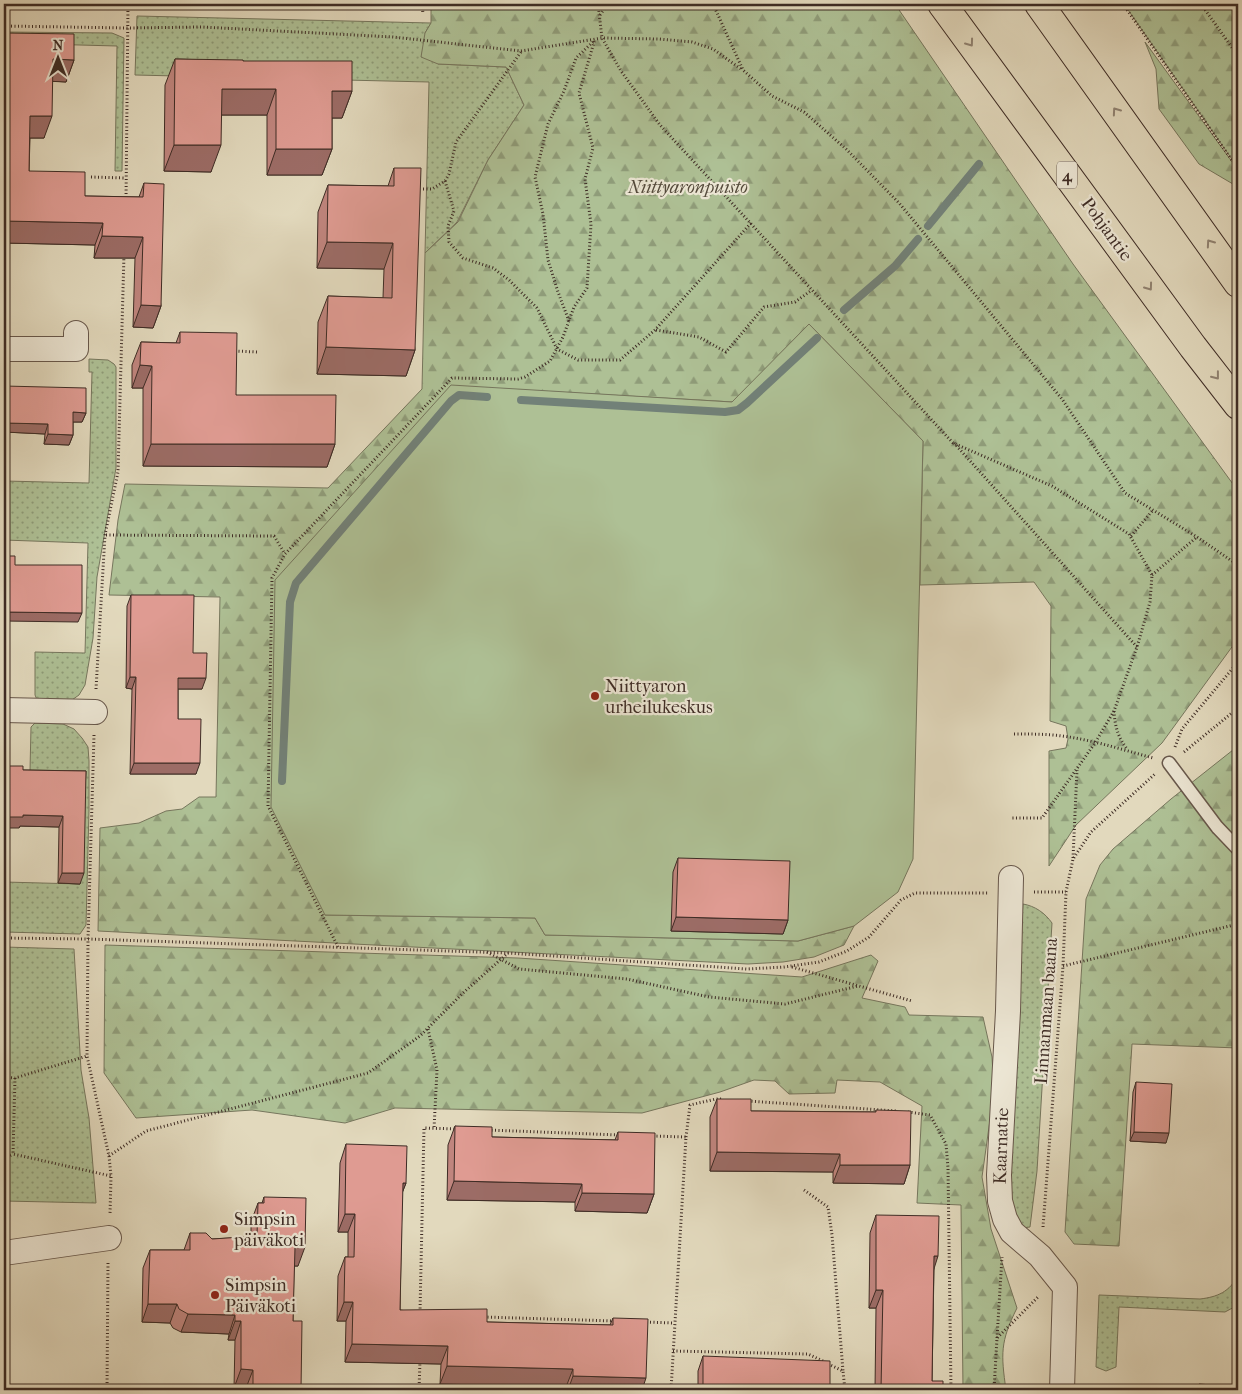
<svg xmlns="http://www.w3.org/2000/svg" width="1242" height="1394" font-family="'IM FELL French Canon',serif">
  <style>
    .green { fill: url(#green-dots); stroke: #76765d }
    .forest { fill: url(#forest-firs); stroke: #76765d }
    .pitch { fill: #aec095; stroke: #76765d }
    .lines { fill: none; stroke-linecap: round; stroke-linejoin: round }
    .stream { stroke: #728178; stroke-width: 8 }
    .lane-casing { stroke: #67574b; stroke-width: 15 }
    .street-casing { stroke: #67574b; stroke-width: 26 }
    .highway-casing { stroke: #3e2c25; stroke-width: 30 }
    .path { stroke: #3e2c25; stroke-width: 3; stroke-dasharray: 1 2.5; stroke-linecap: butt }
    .lane { stroke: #ece6d4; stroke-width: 12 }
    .street { stroke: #ece6d4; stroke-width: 24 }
    .highway { stroke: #e2d9bd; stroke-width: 28 }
    .wall { fill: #c0857e; stroke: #3e2c25 }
    .shaded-wall { fill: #9c6c66; stroke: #3e2c25 }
    .building { fill: #df9b92; stroke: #3e2c25 }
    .oneway { stroke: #908271 }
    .poi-dot { fill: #8f2418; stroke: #ece6d4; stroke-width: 2 }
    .labels { text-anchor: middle; stroke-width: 4.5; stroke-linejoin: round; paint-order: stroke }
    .shield { fill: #ece6d4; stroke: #72645a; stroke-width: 1 }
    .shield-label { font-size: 16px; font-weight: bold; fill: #3e2c25 }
    .park-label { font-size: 18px; font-style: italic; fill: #544a3b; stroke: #ece6d4 }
    .street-label { font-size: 18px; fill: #3e2c25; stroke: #ece6d4 }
    .poi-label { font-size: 18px; fill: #3e2c25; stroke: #ece6d4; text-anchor: start }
  </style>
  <defs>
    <pattern id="green-dots" width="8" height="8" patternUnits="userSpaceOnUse" patternTransform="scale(1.25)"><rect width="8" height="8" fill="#aec095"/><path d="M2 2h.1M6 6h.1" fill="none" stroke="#8f9c79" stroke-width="1.8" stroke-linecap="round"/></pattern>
    <pattern id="forest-firs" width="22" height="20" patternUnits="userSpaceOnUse" patternTransform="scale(1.25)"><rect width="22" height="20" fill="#aec095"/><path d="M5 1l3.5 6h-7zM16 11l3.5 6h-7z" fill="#8f9c79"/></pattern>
  </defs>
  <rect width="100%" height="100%" fill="#e2d9bd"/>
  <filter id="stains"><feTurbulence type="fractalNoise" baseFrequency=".004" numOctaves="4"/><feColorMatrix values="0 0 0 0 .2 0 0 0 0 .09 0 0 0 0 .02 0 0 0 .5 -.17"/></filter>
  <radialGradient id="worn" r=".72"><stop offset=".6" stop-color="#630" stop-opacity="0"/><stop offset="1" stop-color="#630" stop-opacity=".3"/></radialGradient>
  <g class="green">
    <polygon points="137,16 431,23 425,33 438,64 506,67 524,105 488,160 457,222 425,253 429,82 135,75"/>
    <polygon points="4,32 112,33 124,38 122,171 115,171 117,46 4,43"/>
    <polygon points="4,296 7,297 6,331 4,332"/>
    <polygon points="89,359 108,360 114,364 116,367 116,468 97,577 93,638 85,685 79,695 69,702 38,702 35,695 35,652 85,653 88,543 4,540 4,481 89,483 92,372 89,372"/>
    <polygon points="35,723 63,724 74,729 82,738 88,747 89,761 89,810 86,925 80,934 4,932 4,882 80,884 83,772 30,771 31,727"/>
    <path d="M1023 904C1035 906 1045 913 1052 923L1037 1171 1030 1227 1023 1228 1013 1215 1005 1176Z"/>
    <polygon points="4,947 74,949 81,1070 89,1118 96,1203 4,1201"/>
    <path d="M1238 1275V1305L1225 1312 1119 1307 1116 1367 1106 1371 1096 1367 1099 1295 1200 1299C1217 1297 1230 1292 1238 1275Z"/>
  </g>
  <g class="forest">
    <polygon points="431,4 895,4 1073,264 1238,491 1238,635 1237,640 1162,743 1076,825 1049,866 1049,751 1066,748 1068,739 1066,726 1050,721 1051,606 1034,582 920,585 923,441 809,324 733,402 451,386 325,915 535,918 545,935 798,941 854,926 844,945 814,957 783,962 748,964 98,931 100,828 139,823 166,811 182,809 199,797 216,797 220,597 109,595 118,520 125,484 328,488 422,389 425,253 458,222 488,160 524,105 506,67 438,64 421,57 425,33 431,23"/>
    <polygon points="1124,4 1238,4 1238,168"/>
    <polygon points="1145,42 1238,170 1238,187 1199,164 1159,109 1156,69"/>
    <polygon points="1238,746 1238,1048 1132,1044 1119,1246 1074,1244 1065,1232 1086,899 1100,865 1113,849 1171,799"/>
    <path d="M105 945 518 958 802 977 871 955 878 961 862 998 905 1007 909 1015 983 1017 992 1057 994 1091 982 1177 991 1229 1017 1308C1000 1342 1001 1354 1006 1390H963L961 1205 917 1203 922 1106 880 1082 837 1080 835 1093 789 1094 775 1081 754 1080 720 1092 642 1113 395 1108 345 1123 252 1110 136 1118 104 1073Z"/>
  </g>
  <polygon class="pitch" points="809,324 923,441 913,859 898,892 854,926 798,941 545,935 535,918 325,915 271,807 275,580 451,385 732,402"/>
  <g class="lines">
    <g class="stream">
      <polyline points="928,226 979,164"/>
      <polyline points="844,310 895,266 918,239"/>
      <polyline points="521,400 725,412 738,410 747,403 817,338"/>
      <polyline points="282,781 290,602 296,583 451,401 459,395 487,397"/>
    </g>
    <defs>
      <polyline id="lane" points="1169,763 1217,827 1238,849"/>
      <g id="street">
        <polyline points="4,349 76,349 76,333"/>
        <polyline points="4,710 95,712"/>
        <polyline points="1011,878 1008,1011 999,1175 1000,1201 1005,1219 1012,1232 1040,1256 1065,1287 1062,1390"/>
        <polyline points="4,1253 109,1238"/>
      </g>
      <g id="highway">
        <polyline points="942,4 1193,347 1238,405"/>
        <polyline points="1039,4 1238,283"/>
      </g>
    </defs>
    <use href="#lane" class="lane-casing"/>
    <use href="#street" class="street-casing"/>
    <use href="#highway" class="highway-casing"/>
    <g class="path">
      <polyline points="422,4 423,14"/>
      <polyline points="598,4 602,38 621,71 660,125 953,443 1052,486 1129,534 1152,575 1150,602 1137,647 1114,711 1095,743 1042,818 1012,818"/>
      <polyline points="713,4 743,70 772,96 804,112 846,149 899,203 1062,399 1125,493 1197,537 1232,561 1238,568"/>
      <polyline points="1123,4 1238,169"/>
      <polyline points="1201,4 1238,56"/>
      <polyline points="600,15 608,4"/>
      <polyline points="4,26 127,28 202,27 393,37 521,51 602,38 659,39 692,42 713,49 741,69"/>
      <polyline points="91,177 126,178"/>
      <polyline points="445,181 454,211 448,226 449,242 463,258 493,268 509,280 537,308 557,349 578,360 620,360 655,330 751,223"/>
      <polyline points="423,189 432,189 445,181 449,174 456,142 521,52"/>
      <polyline points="126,201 128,4"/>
      <polyline points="569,321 558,292 548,260 543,214 535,177 548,124 564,91 576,58 595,40"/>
      <polyline points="656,330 699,337 726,352 764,307 795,302 812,290"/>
      <polyline points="235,351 257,352"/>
      <polyline points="954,443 1137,647"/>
      <polyline points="106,535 274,536 285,554"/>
      <polyline points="1131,536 1153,510"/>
      <polyline points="1152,575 1197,537"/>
      <polyline points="96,689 105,535 118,472 124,254"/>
      <path d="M1114 711C1115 727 1118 737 1127 749"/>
      <path d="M1014 734C1027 734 1040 734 1053 735 1087 738 1120 749 1153 758"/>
      <polyline points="94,735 88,939 87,1056 109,1156 111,1176 110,1214"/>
      <polyline points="1175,747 1182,729 1238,662"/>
      <polyline points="1184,752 1238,708"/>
      <polyline points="1073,858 1077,770"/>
      <polyline points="1034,892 1066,892"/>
      <polyline points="4,938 88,939 508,953 747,969 784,967 819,962 847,951 869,937 901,900 915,893 988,893"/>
      <polyline points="338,947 268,806 272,578 285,554 452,378 518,379 525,377 550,361 563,337 574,307 587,288 591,224 585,179 593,148 579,93 595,39"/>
      <polyline points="487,952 519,969 627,979 709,997 785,1004 858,986"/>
      <polyline points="1063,966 1238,924"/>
      <polyline points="792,967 912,1001"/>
      <polyline points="428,1029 437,1070 434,1129"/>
      <polyline points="4,1077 15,1078 87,1056"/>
      <polyline points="15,1078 13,1154 111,1176"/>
      <polyline points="748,1101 897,1111"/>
      <polyline points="908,1112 930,1115 946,1144 948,1168 951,1390"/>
      <polyline points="488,1130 619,1135"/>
      <polyline points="653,1136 686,1137 671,1390"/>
      <polyline points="686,1137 690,1105 716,1099 722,1099"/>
      <polyline points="109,1156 146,1131 368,1073 420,1036 463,993 508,953"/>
      <polyline points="4,1159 13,1154"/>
      <polyline points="804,1190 828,1207 832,1235 843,1371"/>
      <polyline points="1043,1227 1063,966 1066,892 1073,859 1091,832 1155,774"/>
      <polyline points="420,1312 424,1128 457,1129"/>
      <polyline points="484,1317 615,1321"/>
      <polyline points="643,1322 674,1323"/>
      <polyline points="997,1338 1002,1257"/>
      <polyline points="673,1351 808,1354 823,1361"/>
      <polyline points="828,1364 843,1371 845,1390"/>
      <polyline points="107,1390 108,1263"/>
      <polyline points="419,1390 420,1361"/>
      <polyline points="994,1390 997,1338 1038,1297"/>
      <polyline points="1188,1390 1188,1387"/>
    </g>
    <use href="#lane" class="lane"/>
    <use href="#street" class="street"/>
    <use href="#highway" class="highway"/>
  </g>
  <g class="wall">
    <polygon points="4,33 74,60 66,82 52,81 44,138 30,138 29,171 85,196 139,197 144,183 161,306 153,328 133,327 135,258 94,258 95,245 4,243"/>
    <polygon points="175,59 243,61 352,91 342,118 332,118 332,149 322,175 267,175 267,115 221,115 211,172 164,171 165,85"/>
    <polygon points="394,168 415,350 406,376 317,374 318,322 328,296 383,298 384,269 317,268 318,212 328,185 388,186"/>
    <polygon points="180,332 236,395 335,444 327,467 143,466 143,388 132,388 132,365 141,342 176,343"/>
    <polygon points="4,386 86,413 82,422 73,422 73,435 69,445 44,444 45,434 5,432"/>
    <polygon points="131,595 193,653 202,689 178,689 178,719 196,774 130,774 132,689 126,688 127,606"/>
    <polygon points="23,770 86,771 80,884 58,883 59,827 20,826 19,828"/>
    <polygon points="678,858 788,920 783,934 671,931 673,872"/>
    <polygon points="1136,1082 1166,1143 1130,1141 1133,1092"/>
    <polygon points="717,1099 751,1111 876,1112 876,1110 910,1165 904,1184 833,1183 833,1172 710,1171 710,1117"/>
    <polygon points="455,1126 492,1137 615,1140 618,1132 654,1194 647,1213 575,1211 575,1202 447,1200 448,1145"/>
    <polygon points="346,1144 406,1183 402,1193 400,1310 487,1322 610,1325 613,1318 642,1390 566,1390 566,1387 440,1384 441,1364 345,1362 346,1321 337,1321 338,1276 345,1257 348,1257 348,1232 338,1232 340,1163"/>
    <polygon points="264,1197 298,1266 294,1266 293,1321 301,1390 246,1390 246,1388 234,1388 235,1340 228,1340 229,1334 181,1332 173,1328 170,1323 142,1322 143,1268 150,1250 184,1250 190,1233 212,1239 251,1237 251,1222 258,1203 262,1203"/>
    <polygon points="876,1215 934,1268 932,1381 943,1390 875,1390 876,1308 869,1308 870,1233"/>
    <polygon points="703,1356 830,1390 698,1390 698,1371"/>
  </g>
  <g class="shaded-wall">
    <polygon points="53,59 74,60 66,82 45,81"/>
    <polygon points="222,89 276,89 267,115 212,115"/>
    <polygon points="332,91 352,91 342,118 322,118"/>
    <polygon points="30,116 52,116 44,138 22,138"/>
    <polygon points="174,145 221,145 211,172 164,171"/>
    <polygon points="276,149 332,149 322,175 267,175"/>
    <polygon points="4,221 103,223 95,245 4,243"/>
    <polygon points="102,236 143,237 135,258 94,258"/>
    <polygon points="327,242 393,243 384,269 317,268"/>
    <polygon points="141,305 161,306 153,328 133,327"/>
    <polygon points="326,347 415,350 406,376 317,374"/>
    <polygon points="140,365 152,366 143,388 132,388"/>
    <polygon points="73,412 86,413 82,422 70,422"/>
    <polygon points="5,423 48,424 45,434 4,432"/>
    <polygon points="48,434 73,435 69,445 44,444"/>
    <polygon points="151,444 335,444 327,467 143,466"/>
    <polygon points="4,612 82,613 78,622 4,621"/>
    <polygon points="130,677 136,677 132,689 126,688"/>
    <polygon points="178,678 206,678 202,689 174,689"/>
    <polygon points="134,763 200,763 196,774 130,774"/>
    <polygon points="23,815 63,816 59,827 20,826 19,828 4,828 4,817"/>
    <polygon points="62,873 84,873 80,884 58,883"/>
    <polygon points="676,917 788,920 783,934 671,931"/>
    <polygon points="1134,1132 1169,1133 1166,1143 1130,1141"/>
    <polygon points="717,1152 840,1154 833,1172 710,1171"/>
    <polygon points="840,1165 910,1165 904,1184 833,1183"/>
    <polygon points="454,1181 582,1184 575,1202 447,1200"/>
    <polygon points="403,1183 406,1183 399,1201"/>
    <polygon points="582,1193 654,1194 647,1213 575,1211"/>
    <polygon points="345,1214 355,1214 348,1232 338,1232"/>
    <polygon points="295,1247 305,1247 298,1266 288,1266"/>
    <polygon points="934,1256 938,1256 932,1275"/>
    <polygon points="876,1290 883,1290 876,1308 869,1308"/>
    <polygon points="344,1302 353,1302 346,1321 337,1321"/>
    <polygon points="148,1304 177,1304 170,1323 142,1322"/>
    <polygon points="188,1314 235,1315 229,1334 181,1332"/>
    <polygon points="235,1321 241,1321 235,1340 228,1340"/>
    <polygon points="352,1344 448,1346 441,1364 345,1362"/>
    <polygon points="447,1366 573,1369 566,1387 440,1384"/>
    <polygon points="241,1369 253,1370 246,1388 234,1388"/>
    <polygon points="573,1376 646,1378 642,1390 568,1390"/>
  </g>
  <g class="building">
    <polygon points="4,33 74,34 74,60 53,59 52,116 30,116 29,171 85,172 85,196 143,197 144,183 164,184 161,306 141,305 143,237 102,236 103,223 4,221"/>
    <polygon points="175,59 243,60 243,61 352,61 352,91 332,91 332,149 276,149 276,89 222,89 221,145 174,145"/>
    <polygon points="394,168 421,168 415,350 326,347 328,296 392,298 393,243 327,242 328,185 394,186"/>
    <polygon points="180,332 237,333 236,395 336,395 335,444 151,444 152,366 140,365 141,342 180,343"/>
    <polygon points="4,386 86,388 86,413 73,412 73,435 48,434 48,424 5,423 4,435"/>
    <polygon points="4,556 15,556 15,565 82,565 82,613 4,612"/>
    <polygon points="131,595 194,595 193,653 207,653 206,678 178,678 178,719 201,719 200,763 134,763 136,677 130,677"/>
    <polygon points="4,766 23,766 23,770 86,771 84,873 62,873 63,816 23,815 23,817 4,817"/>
    <polygon points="678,858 790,861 788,920 676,917"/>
    <polygon points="1136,1082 1172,1084 1169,1133 1134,1132"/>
    <polygon points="717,1099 751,1099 751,1111 876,1112 876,1110 911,1111 910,1165 840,1165 840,1154 717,1152"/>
    <polygon points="455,1126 492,1127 492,1137 618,1140 618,1132 655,1133 654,1194 582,1193 582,1184 454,1181"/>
    <polygon points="346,1144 407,1146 406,1183 403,1183 400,1310 487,1309 487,1322 613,1325 613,1318 648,1319 646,1378 573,1376 573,1369 447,1366 448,1346 352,1344 353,1302 344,1302 345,1257 354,1257 355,1214 345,1214"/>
    <polygon points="264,1197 306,1198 305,1247 295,1247 293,1321 302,1321 301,1390 253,1390 253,1370 241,1369 241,1321 235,1321 235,1315 188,1314 179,1309 177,1304 148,1304 150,1250 190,1250 190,1233 206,1233 212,1239 257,1236 258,1203 264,1203"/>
    <polygon points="876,1215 939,1216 938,1256 934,1256 932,1381 943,1381 943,1390 881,1390 883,1290 876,1290"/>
    <polygon points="703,1356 830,1361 830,1390 703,1390"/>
    <polygon points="1199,1384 1238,1387 1238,1390 1199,1390"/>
  </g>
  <defs><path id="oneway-chevron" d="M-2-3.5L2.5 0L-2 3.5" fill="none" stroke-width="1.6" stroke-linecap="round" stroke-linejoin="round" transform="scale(1.25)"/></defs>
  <g class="oneway">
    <use href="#oneway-chevron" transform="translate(970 43) rotate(54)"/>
    <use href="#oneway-chevron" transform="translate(1116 111) rotate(-125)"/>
    <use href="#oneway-chevron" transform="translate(1210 243) rotate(-125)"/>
    <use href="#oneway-chevron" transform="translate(1149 287) rotate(54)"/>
    <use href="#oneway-chevron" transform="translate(1216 376) rotate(52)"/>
  </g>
  <g class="poi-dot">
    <circle cx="595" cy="696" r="5"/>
    <circle cx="224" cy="1229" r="5"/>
    <circle cx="215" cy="1295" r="5"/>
  </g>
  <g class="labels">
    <rect class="shield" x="1057" y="161.5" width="20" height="27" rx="4"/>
    <g class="shield-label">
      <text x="1067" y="181">4</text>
    </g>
    <g class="park-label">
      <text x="688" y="193">Niittyaronpuisto</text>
    </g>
    <g class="street-label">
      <text transform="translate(1107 229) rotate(54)" y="6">Pohjantie</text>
      <text transform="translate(1046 1011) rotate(-86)" y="6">Linnanmaan baana</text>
      <text transform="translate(1001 1146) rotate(-88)" y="6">Kaarnatie</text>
    </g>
    <g class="poi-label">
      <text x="605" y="692">Niittyaron<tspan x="605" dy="21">urheilukeskus</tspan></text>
      <text x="234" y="1225">Simpsin<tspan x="234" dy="21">päiväkoti</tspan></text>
      <text x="225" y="1291">Simpsin<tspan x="225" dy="21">Päiväkoti</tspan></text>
    </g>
  </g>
  <rect width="1242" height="1394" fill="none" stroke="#e2d9bd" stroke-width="20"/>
  <rect x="5" y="5" width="1232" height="1384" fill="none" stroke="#3e2c25" stroke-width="2.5"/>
  <rect x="10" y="10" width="1222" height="1374" fill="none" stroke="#3e2c25"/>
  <g transform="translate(58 58)" stroke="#ece6d4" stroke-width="4" paint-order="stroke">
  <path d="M0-4L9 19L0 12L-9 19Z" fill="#3e2c25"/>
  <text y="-8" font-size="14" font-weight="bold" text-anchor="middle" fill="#3e2c25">N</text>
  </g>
  <rect width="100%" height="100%" filter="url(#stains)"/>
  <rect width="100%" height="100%" fill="url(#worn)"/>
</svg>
